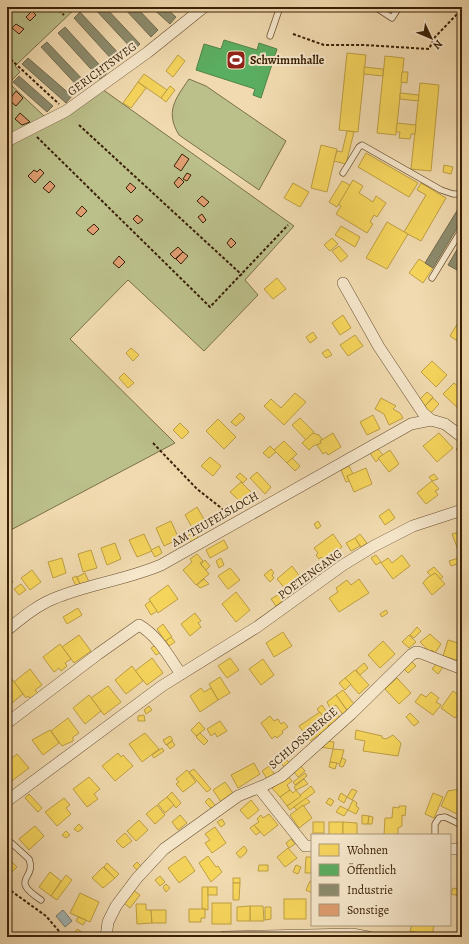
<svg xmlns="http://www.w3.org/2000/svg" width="469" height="944" font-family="Alegreya,serif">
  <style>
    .green { fill: #bbbf8a; stroke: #7a7048 }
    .water { fill: #a1b7b7; stroke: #787b70 }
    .homes { fill: #f6d55c; stroke: #be9f42 }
    .public { fill: #5aae61; stroke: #508346 }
    .industry { fill: #8c8c6e; stroke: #736c4f }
    .building { fill: #df9e71; stroke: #3a2006 }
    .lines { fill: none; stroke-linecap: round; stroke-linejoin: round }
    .lane-casing { stroke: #684e30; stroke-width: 7 }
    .street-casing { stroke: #684e30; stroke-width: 12 }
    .path { stroke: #3a2006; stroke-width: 2; stroke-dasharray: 3 2; stroke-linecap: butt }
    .lane { stroke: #f6e7cb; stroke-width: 5.5 }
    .street { stroke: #f6e7cb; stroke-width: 11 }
    .labels { text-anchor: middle; stroke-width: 4; stroke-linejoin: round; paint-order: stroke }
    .poi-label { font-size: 12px; font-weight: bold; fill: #3a2006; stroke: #f6e7cb; text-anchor: start }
    .street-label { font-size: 12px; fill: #3a2006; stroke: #f6e7cb }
  </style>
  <rect width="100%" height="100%" fill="#f1daaf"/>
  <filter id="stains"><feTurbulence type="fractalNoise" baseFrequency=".005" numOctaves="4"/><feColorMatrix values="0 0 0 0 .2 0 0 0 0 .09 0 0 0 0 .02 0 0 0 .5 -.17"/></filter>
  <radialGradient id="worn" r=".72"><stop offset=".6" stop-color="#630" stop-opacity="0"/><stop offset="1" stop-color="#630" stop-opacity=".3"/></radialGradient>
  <g class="green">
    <polygon points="7,7 77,7 15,66 20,72 9,83 44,116 65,106 95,84 294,226 245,280 258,295 204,351 128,280 70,339 175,443 7,532"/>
    <path d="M189 79 206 86 286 141 259 190 179 135C165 112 175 99 189 79Z"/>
  </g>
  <polygon class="water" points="63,910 72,921 65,927 56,916"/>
  <g class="homes">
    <polygon points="347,53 366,55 358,132 339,130"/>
    <polygon points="178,55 185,61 173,77 166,71"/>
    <polygon points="385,56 404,58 396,135 377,133"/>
    <polygon points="364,67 383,69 383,76 364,74"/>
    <polygon points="402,72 408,72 407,83 401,82"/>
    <polygon points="144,74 167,90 161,98 138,82"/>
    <polygon points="138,82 146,88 131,108 123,103"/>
    <polygon points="420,83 439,85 431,171 411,169"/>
    <polygon points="170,86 175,90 166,102 161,98"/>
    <polygon points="400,93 419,95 418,101 400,99"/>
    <polygon points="397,123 416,125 415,134 411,134 410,139 399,138 400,132 396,132"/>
    <polygon points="347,131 354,132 346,164 334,161 337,151 342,152"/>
    <polygon points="321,145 337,149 327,192 311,188"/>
    <polygon points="366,153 418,183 409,197 358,167"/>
    <polygon points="444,165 453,167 451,174 443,172"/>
    <polygon points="353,180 363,186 359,193 373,202 376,196 386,203 377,217 374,215 370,222 373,224 367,233 336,214 341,206 338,204"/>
    <polygon points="342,181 350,185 337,207 329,202"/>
    <polygon points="293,183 309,192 300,207 284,198"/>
    <polygon points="421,183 446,198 421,241 404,232 426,195 417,190"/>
    <polygon points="387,222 408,234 387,269 366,258"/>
    <polygon points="341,226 360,237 355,247 335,235"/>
    <polygon points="332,238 338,244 330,251 324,245"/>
    <polygon points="339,246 348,256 341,262 332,251"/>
    <polygon points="419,259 433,268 423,283 409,273"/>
    <polygon points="277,278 286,289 273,299 264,289"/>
    <polygon points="343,315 351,328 340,335 332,323"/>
    <polygon points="462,316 462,344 450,336"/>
    <polygon points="313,332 317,338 310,343 306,337"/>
    <polygon points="355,335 363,346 348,356 340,345"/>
    <polygon points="131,348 139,355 133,361 126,353"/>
    <polygon points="328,349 332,355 326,358 322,353"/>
    <polygon points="432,361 447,375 436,387 421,372"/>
    <polygon points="124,373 134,383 128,388 119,378"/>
    <polygon points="454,383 462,390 462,412 443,394"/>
    <polygon points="427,392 433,397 424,407 419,400"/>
    <polygon points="295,393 306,402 284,425 264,406 271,399 281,408"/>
    <polygon points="381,398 396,406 393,409 400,413 403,418 389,425 384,414 375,409"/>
    <polygon points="433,398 439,404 430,414 424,407"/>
    <polygon points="240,413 245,418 236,426 231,422"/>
    <polygon points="373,415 380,429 367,435 360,422"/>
    <polygon points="300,418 314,432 306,440 292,425"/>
    <polygon points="218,419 236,437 224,449 206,431"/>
    <polygon points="180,423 189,432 182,439 173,430"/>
    <polygon points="313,433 319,435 322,439 320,441 321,443 313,446 309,450 302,443"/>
    <polygon points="333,433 341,447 328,455 326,452 323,454 317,445 321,443 320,441"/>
    <polygon points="439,433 453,448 437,462 423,446"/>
    <polygon points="284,441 297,454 287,463 274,450"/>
    <polygon points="462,444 462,450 459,453 456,449"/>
    <polygon points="270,446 276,452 269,458 263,453"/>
    <polygon points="377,448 383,455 376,462 370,453"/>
    <polygon points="390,450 399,464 389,472 378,458"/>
    <polygon points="210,457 221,466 213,476 201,466"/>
    <polygon points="292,458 300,466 295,471 287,463"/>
    <polygon points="349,466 353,474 347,476 349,481 346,482 341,470"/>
    <polygon points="366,468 372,484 354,492 347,476"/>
    <polygon points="257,472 271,487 265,494 250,478"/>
    <polygon points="240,473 247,479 243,483 236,477"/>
    <polygon points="434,474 438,479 432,481 429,477"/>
    <polygon points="432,481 439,489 435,491 438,495 426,504 417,493"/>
    <polygon points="241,482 255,496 245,506 230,492"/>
    <polygon points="197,507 205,521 193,529 185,515"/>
    <polygon points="389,509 395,518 385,525 379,516"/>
    <polygon points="171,521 179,539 164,546 156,528"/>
    <polygon points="318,521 321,526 317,529 314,524"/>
    <polygon points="462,531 462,549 458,550 452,534"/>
    <polygon points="195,532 199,540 192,544 187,536"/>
    <polygon points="144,534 152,551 137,557 129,540"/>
    <polygon points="333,534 342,547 324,561 321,557 319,559 316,555 318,553 314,548"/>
    <polygon points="360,534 367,543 361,547 355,538"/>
    <polygon points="355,538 360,546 351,551 346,543"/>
    <polygon points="224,540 228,548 210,558 206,550"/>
    <polygon points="115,543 121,559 107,565 101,548"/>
    <polygon points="159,546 162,553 155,557 151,550"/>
    <polygon points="91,550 97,568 83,572 78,554"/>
    <polygon points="197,554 203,561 200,563 209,574 196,585 183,570 192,562 190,559"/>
    <polygon points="376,555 381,562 376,565 371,558"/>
    <polygon points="402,555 410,566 393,579 381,563 388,558 392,563"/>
    <polygon points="62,558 66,573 53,578 48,562"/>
    <polygon points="221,558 224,565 219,568 216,561"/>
    <polygon points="458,558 460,563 451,566 449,561"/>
    <polygon points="205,560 210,566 206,570 201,564"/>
    <polygon points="292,566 301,578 286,590 277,579"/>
    <polygon points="434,567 443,577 440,579 435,573 431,576 427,572"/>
    <polygon points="230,568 240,580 228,589 218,576"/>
    <polygon points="271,569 274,573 272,575 274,578 270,582 264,575"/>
    <polygon points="32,570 41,582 30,590 21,578"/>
    <polygon points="7,573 13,582 7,587"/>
    <polygon points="85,573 89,582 80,585 77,577"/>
    <polygon points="435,573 445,584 432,595 423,583 427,578"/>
    <polygon points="76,576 80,584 76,586 72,578"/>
    <polygon points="204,579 209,584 200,588 197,585"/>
    <polygon points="359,579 369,593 339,612 329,598 338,592 336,588 347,580 351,585"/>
    <polygon points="21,584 26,590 19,595 14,589"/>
    <polygon points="168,585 178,599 158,613 149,599"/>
    <polygon points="236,592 250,610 236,622 222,604"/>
    <polygon points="279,594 284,600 276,606 271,599"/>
    <polygon points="150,601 157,611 151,615 145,605"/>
    <polygon points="78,608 82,615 67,624 63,617"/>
    <polygon points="386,610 388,613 382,617 380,614"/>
    <polygon points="195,613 201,621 198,623 201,627 190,636 181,624"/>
    <polygon points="163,624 172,637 165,641 157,629"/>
    <polygon points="417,627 421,631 414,638 410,635"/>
    <polygon points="283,632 292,646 274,657 266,643"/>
    <polygon points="430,634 441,644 435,653 432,650 430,652 420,642"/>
    <polygon points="79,635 91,651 74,663 62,647"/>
    <polygon points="409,635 416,642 409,648 402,642"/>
    <polygon points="171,637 175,642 169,646 166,641"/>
    <polygon points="448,640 462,644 462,656 460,657 459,661 443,656"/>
    <polygon points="383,641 395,654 380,668 368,655"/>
    <polygon points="60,644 71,659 65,663 67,666 61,671 59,668 54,672 43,657"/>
    <polygon points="156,645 161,652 156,655 151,648"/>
    <polygon points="152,658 163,673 147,685 135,671"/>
    <polygon points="230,658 239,670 227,678 218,666"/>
    <polygon points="263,659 274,675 261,685 249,669"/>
    <polygon points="411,661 416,666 408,673 403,668"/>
    <polygon points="364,663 368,668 360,675 356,670"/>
    <polygon points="437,663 443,667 438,674 432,669"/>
    <polygon points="132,666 143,681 126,694 115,680"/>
    <polygon points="30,669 42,685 35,690 38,693 31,699 28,696 26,698 14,682"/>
    <polygon points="355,670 369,685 359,694 345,678"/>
    <polygon points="220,677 230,693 218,700 209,684"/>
    <polygon points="345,678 351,684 345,690 339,683"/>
    <polygon points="397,678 411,693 399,704 385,689"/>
    <polygon points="12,679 23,694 7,707 7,683"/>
    <polygon points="108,686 121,702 104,715 91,698"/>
    <polygon points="201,688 204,692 211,688 218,700 200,712 190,696"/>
    <polygon points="343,690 354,704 347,710 336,695"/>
    <polygon points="453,691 462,698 462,709 455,718 441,708"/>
    <polygon points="431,692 439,698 436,702 441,705 433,715 415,702 421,694 426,697"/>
    <polygon points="89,695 101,711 85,724 73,708"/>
    <polygon points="336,695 348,712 344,716 336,705 330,708 327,702"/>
    <polygon points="322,705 328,714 324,719 317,709"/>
    <polygon points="149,706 152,710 146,714 144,710"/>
    <polygon points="335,710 340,718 329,726 324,719"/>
    <polygon points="320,712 330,728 310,741 299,726"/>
    <polygon points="410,713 419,722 414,726 406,717"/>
    <polygon points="144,715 145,721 138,721 138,716"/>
    <polygon points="270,716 274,721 278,719 281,724 284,722 288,727 282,731 283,733 277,738 275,736 272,739 261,723"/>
    <polygon points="68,718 79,733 73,737 73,741 62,746 51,731"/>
    <polygon points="220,721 227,731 217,737 215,733 211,736 207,729"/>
    <polygon points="199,722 205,729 196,736 191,730"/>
    <polygon points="50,730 59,743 43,755 32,740"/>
    <polygon points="356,730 382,736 382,738 386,739 393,735 401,743 398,756 363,751 365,741 355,739"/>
    <polygon points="145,733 159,749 142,762 129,744"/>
    <polygon points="200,733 208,741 204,745 196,737"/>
    <polygon points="170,736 173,740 166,745 163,740"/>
    <polygon points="172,741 175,745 170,749 167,745"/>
    <polygon points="325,741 334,742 333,749 320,747"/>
    <polygon points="162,748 164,751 154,758 152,755"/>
    <polygon points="333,749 344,750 340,764 330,762"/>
    <polygon points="118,753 121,757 123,755 133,766 115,781 102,766"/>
    <polygon points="17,754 29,768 9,783 7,780 7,762"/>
    <polygon points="342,758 346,760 343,767 339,766"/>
    <polygon points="286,759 290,764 284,767 281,762"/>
    <polygon points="330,762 337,763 335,769 329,767"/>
    <polygon points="254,763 260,774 238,788 231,775"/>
    <polygon points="300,765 305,771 298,777 293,771"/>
    <polygon points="269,766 275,775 268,780 262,771"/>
    <polygon points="194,769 211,789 207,792 189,772"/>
    <polygon points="187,770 196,782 183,792 176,784 179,782 176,779"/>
    <polygon points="305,773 307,776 295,785 293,782"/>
    <polygon points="288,776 292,781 287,785 290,790 280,797 272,788"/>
    <polygon points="89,777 100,789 94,794 98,799 87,807 73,789"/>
    <polygon points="304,779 308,784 296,790 294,787"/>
    <polygon points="225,782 233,793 221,802 213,790"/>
    <polygon points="311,786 315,792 290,810 287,806"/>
    <polygon points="352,789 357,791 352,800 347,797"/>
    <polygon points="459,789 462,791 462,802 457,814 441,806 448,791"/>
    <polygon points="290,790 293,793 296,790 301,796 287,806 280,797"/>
    <polygon points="172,792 181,803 176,808 167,797"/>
    <polygon points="341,793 347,797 344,803 338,799"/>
    <polygon points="433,793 443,797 434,818 425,814"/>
    <polygon points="29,794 42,808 38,812 25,798"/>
    <polygon points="167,797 174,805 165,813 158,804"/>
    <polygon points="64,798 70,805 66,808 71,814 57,826 45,812"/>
    <polygon points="209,798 216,806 212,809 205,802"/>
    <polygon points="306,798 310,802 297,810 294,807"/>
    <polygon points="329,798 334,801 331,806 326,803"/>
    <polygon points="251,800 259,810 248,819 240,810"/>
    <polygon points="353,800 357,803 356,806 359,808 356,814 348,810"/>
    <polygon points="157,805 165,815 155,824 146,814"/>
    <polygon points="303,805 312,818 299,828 290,815"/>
    <polygon points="340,806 348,810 344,816 336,812"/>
    <polygon points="399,806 406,806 405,816 402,815 402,826 398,828 398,835 384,835 385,818 392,818 393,807 399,808"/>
    <polygon points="269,814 278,825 264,836 254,825 259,822 257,819 261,815 263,818"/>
    <polygon points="180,815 187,823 178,830 172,822"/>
    <polygon points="362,815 369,816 368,824 362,824"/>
    <polygon points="369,816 373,817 372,824 368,824"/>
    <polygon points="222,819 225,824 221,827 217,822"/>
    <polygon points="139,820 148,830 136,841 127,831"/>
    <rect x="313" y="822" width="11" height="11"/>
    <rect x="329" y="822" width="14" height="13"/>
    <polygon points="343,822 357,823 357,835 343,835"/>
    <polygon points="79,824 83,828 78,832 74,829"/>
    <polygon points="254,825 260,832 256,835 250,828"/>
    <polygon points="35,826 44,836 29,850 19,839"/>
    <polygon points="215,827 226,843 212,853 205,843 210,840 205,834"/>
    <polygon points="66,831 70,835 66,838 62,835"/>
    <polygon points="125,833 132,841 123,848 116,841"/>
    <polygon points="291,839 295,844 289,848 286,843"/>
    <polygon points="244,846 247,850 246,853 240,858 236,853"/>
    <polygon points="288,848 297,858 285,867 277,857"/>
    <polygon points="185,856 195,871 179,883 168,868"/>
    <polygon points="208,856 216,867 218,866 222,872 211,882 199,863"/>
    <polygon points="7,857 17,867 7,877"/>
    <polygon points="306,857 312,857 312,873 305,873"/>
    <polygon points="137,862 142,867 138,871 133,866"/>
    <polygon points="107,863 119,874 115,878 104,867"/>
    <polygon points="259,865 268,865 268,871 258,871"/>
    <polygon points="296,865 301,867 298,874 293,872"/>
    <polygon points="103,867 115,878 103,888 92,878"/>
    <rect x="458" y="867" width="4" height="11"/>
    <polygon points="50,872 61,881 51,896 39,887"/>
    <polygon points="66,875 72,880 57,900 51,896"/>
    <polygon points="160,876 165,882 160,886 155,880"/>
    <rect x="233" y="878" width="7" height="5"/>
    <polygon points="310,881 312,881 312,893 306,890"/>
    <polygon points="233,883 240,883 239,900 233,900"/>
    <polygon points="166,884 170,888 166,892 163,887"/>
    <polygon points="202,887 208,887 208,910 202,908"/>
    <rect x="208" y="887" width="9" height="8"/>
    <polygon points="453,888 462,890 460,896 451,894"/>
    <polygon points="133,890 140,895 130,908 124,903"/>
    <polygon points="80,893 99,902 90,922 70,913"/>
    <rect x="284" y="899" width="22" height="20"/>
    <rect x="212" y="903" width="19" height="21"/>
    <polygon points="136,904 146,904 146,910 151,910 152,923 137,924"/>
    <polygon points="250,906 263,906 264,921 250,921"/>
    <polygon points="250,906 250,921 237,921 237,907"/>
    <polygon points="265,907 271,907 271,919 265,920"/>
    <polygon points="189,909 205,909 205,918 201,918 201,922 189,922"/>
    <polygon points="151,910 166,910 166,923 152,923"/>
    <polygon points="78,917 86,920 83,925 76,921"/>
    <polygon points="412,925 434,925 432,936 419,935 419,933 410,931"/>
    <polygon points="77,929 90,937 72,937"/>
    <polygon points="12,931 15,936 7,937 7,935"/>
    <polygon points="451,932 460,935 460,937 450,937"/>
  </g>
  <polygon class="public" points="224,40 257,50 259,43 277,49 261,98 253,95 255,89 196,70 204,44 221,49"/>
  <g class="industry">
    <polygon points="93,7 105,7 140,44 133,50"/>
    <polygon points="123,7 136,7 158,30 151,37"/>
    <polygon points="151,7 165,7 176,17 170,24"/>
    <polygon points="80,12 122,57 115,63 74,18"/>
    <polygon points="65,27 107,73 100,79 58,33"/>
    <polygon points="47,42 88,85 82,91 41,47"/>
    <polygon points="28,58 72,96 66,103 22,64"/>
    <polygon points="19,76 53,106 47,112 13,82"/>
    <polygon points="458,209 462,211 462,220 433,268 425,263"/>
    <polygon points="462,241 462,261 457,270 448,265"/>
  </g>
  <g class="building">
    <polygon points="32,11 36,15 30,21 26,17"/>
    <polygon points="16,24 24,29 19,34 12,28"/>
    <polygon points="16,91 23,98 16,106 9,100"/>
    <polygon points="20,113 30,122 22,125 15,119"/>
    <polygon points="182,154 189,159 181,171 174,166"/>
    <polygon points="40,169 44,173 35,183 28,176 34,170 37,172"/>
    <polygon points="187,173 191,175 187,181 183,179"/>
    <polygon points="179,177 184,182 178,188 174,183"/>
    <polygon points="50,181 55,186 49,193 43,188"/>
    <polygon points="130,183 136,188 131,193 126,188"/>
    <polygon points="202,196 209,202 204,207 197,201"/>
    <polygon points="82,206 87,211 81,217 76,213"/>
    <polygon points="202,214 206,220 203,223 198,217"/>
    <polygon points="137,215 143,220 138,224 133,219"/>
    <polygon points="94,224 99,229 93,235 87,230"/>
    <polygon points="231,238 236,243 231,248 227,243"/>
    <polygon points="178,247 183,252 175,259 170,254"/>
    <polygon points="183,252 188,256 181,264 176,259"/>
    <polygon points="119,256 125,262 119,268 113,263"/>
  </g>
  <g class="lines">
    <defs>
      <g id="lane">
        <polyline points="375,7 392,18 399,7"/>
        <polyline points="270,36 280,7"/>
        <polyline points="343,173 359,147 362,145 441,190 453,194 462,194"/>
        <polyline points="432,278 462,229"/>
        <polyline points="435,835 435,824 439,818 445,817 462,825"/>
        <path d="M7 839 29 859C37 880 8 878 41 900"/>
      </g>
      <g id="street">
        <polyline points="7,141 66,111 148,52 204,7"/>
        <polyline points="343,283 379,347 423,413 431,420 445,424 462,437"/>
        <path d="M7 630C22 618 36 606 53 599 88 584 126 580 161 565L411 424 431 420"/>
        <path d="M7 723 98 654 139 625C158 636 169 657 181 674"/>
        <polyline points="259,788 305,846 312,846"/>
        <polyline points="7,801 162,686 257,627 343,565 374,546 413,526 462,510"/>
        <polyline points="450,849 462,849"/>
        <polyline points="106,937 108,922 116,906 137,878 164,849 238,796 265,785 282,776 351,714 411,655 416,652 421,653 462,669"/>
        <polyline points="224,937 352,934 368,937"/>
      </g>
    </defs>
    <use href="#lane" class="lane-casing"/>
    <use href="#street" class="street-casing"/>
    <g class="path">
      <polyline points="55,7 64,15"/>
      <polyline points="293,34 324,45 364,45 429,49 435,37 462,9"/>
      <polyline points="7,56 59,104"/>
      <polyline points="79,125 242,275"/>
      <polyline points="37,137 210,307 288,225"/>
      <polyline points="153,443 197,489 220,507 228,516"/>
      <polyline points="7,888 46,916 64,937"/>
    </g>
    <use href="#lane" class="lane"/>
    <use href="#street" class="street"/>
  </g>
  <defs>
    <symbol id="stadium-square" viewBox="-11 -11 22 22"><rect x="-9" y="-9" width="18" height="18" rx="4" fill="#8f2418" stroke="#f6e7cb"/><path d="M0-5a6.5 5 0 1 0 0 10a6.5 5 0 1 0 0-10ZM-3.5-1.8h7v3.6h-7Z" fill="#fff"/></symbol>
  </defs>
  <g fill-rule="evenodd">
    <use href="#stadium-square" x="225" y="49" width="22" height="22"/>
  </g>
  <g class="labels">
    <g class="poi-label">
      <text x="250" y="64">Schwimmhalle</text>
    </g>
    <g class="street-label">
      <text transform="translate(102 69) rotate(-36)" y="4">GERICHTSWEG</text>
      <text transform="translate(215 519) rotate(-30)" y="4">AM TEUFELSLOCH</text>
      <text transform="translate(310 574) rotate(-36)" y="4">POETENGANG</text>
      <text transform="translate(303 738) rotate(-41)" y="4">SCHLOSSBERGE</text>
    </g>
  </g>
  <rect width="469" height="944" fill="none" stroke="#f1daaf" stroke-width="24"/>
  <rect x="8" y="8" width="453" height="928" fill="none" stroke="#3a2006" stroke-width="2"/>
  <rect x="12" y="12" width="445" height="920" fill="none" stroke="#3a2006"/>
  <rect x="311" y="834" width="140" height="92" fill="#f6e7cb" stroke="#ab977c"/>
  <rect x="319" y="844" width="20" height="12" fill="#f6d55c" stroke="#ab977c"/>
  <text x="347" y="854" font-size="12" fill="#3a2006">Wohnen</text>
  <rect x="319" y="864" width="20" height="12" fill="#5aae61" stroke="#ab977c"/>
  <text x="347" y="874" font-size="12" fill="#3a2006">Öffentlich</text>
  <rect x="319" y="884" width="20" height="12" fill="#8c8c6e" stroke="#ab977c"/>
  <text x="347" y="894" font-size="12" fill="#3a2006">Industrie</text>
  <rect x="319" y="904" width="20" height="12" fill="#df9e71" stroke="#ab977c"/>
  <text x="347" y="914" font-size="12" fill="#3a2006">Sonstige</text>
  <g transform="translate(431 38) rotate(134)" stroke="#f6e7cb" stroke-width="3" paint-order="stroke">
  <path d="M0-3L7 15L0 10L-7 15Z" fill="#3a2006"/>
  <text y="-6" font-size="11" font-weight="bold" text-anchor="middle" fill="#3a2006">N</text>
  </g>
  <rect width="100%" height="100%" filter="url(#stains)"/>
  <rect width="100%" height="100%" fill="url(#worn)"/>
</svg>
